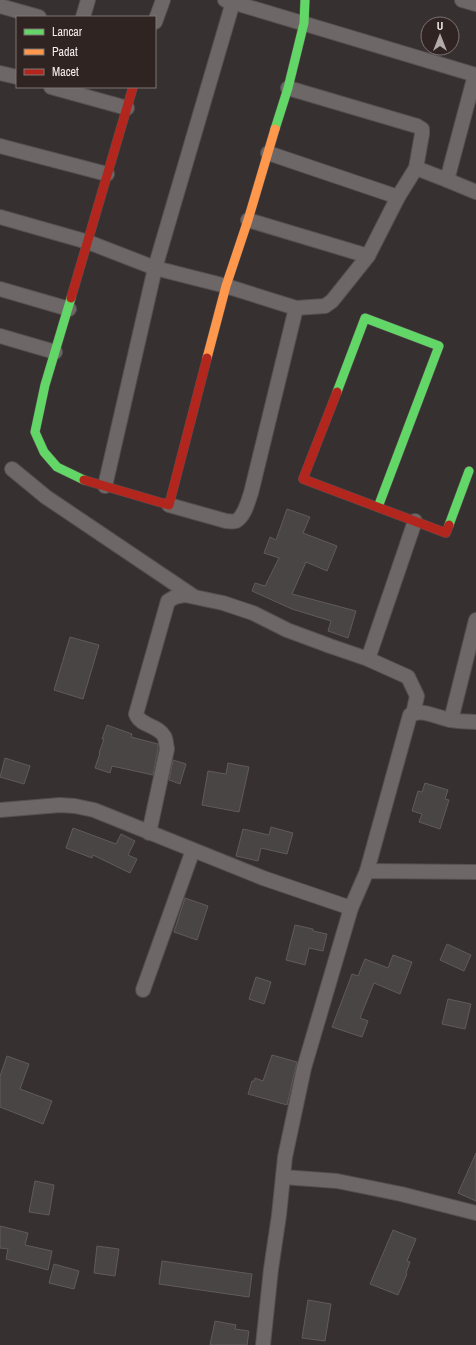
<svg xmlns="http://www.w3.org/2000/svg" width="476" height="1345" font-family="'Archivo Narrow',sans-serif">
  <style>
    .building { fill: #4a4545; stroke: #615a5a }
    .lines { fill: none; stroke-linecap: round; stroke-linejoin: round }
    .street-casing { stroke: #554f4f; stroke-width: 16 }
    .fast-casing { stroke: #554f4f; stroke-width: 10 }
    .slow-casing { stroke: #554f4f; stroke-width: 10 }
    .jam-casing { stroke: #554f4f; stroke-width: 10 }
    .street { stroke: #6d6867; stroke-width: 14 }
    .fast { stroke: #63d668; stroke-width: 9 }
    .slow { stroke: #ff974d; stroke-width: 9 }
    .jam { stroke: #b3261e; stroke-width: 9 }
  </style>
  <rect width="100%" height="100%" fill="#363030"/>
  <g class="building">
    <polygon points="287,509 310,517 303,533 337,546 327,571 306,562 292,594 356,611 348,638 328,631 331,621 292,609 252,591 255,583 265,586 279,558 264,553 270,537 276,540"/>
    <polygon points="70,637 99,645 83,699 54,690"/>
    <polygon points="107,725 132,734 131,737 158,744 158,749 153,775 112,766 110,773 95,768 100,753 99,753 104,739 102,739"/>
    <polygon points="5,758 30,766 24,784 0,777"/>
    <polygon points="173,760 186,764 180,784 169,780"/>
    <polygon points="228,763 249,767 239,812 202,805 208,771 226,774"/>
    <polygon points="425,783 448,790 445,799 449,800 440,829 419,822 422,814 412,811 418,791 422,792"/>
    <polygon points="271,827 293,833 287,854 261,848 258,861 236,856 243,829 269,835"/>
    <polygon points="73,828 116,844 121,834 135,841 128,855 137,859 130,873 93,855 92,858 66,848"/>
    <polygon points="185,898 208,906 197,940 174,932"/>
    <polygon points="295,925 313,929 313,931 327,934 323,951 309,948 305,965 286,960"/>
    <polygon points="447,944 471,955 464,971 440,960"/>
    <polygon points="393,955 412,962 400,994 374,983 360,1018 368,1021 362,1037 332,1027 352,974 358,976 365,959 388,968"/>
    <polygon points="256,977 271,982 264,1004 249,999"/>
    <polygon points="448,999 471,1004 465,1029 442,1024"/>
    <polygon points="272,1055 297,1062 287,1105 248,1094 252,1081 254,1081 255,1078 263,1081"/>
    <polygon points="7,1056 29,1064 20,1089 52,1101 43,1124 0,1107 0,1076"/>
    <polygon points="476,1153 476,1201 458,1193"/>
    <polygon points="35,1181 54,1185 49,1215 29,1212"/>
    <polygon points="0,1226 28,1233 25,1245 52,1251 48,1270 6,1259 8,1249 0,1248"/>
    <polygon points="393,1230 416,1239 407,1261 410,1262 406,1273 407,1274 398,1295 370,1284"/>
    <polygon points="97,1246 119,1249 115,1276 94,1273"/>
    <polygon points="162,1261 252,1274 249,1297 159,1284"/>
    <polygon points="54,1264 79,1271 74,1289 49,1283"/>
    <polygon points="308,1300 331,1304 325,1341 302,1338"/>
    <polygon points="215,1321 236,1325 235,1329 249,1331 247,1345 210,1345"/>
  </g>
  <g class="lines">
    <defs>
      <g id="street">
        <polyline points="225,0 476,75"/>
        <polyline points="462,0 476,4"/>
        <polyline points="0,6 39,17"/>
        <polyline points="83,17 88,0"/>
        <polyline points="155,22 163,0"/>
        <polyline points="0,73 17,77"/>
        <polyline points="51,87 127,108"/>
        <polyline points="0,146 107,174"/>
        <polyline points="268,153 398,197"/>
        <polyline points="416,168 447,180 475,75"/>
        <polyline points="447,180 476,192"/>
        <polyline points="0,217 88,242 155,268 226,286 296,308 325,306 332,301 368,256 398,197 416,168 422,134 422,129 417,126 288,88"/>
        <polyline points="248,220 368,256"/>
        <polyline points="0,289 69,309"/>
        <polyline points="0,336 55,352"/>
        <polyline points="12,469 46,497 193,596"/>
        <polyline points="105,486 155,268 233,2"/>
        <path d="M169 505 226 521C229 521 233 522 236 521 245 516 248 501 251 493L296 308"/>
        <polyline points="368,659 415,521"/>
        <polyline points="451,720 476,620"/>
        <polyline points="0,810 60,805 75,806 94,810 263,878 351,908 367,871 476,872"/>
        <path d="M149 833 167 749C166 744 166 739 164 736 158 725 140 726 136 714L168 601 175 597 185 595 223 603 253 613 287 630 330 646 368 659 408 677 417 696 413 714"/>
        <path d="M367 871 410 715C423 708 438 718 450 720 459 722 468 721 476 722"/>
        <polyline points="143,990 193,850"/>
        <polyline points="283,1177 337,1181 401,1194 476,1213"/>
        <polyline points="263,1345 271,1269 279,1215 285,1157 304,1068 351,908"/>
      </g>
      <g id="fast">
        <polyline points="275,129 288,88 304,23 305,0"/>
        <polyline points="71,298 45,385 35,432 44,452 57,467 84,480"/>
        <polyline points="337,392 365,318 439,346 378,507"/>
        <polyline points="449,525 469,471"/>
      </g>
      <polyline id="slow" points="207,358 226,286 248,220 275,129"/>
      <g id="jam">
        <polyline points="71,298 133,87"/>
        <polyline points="337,392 303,479 446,533 449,525"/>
        <polyline points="84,480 169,505 207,358"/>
      </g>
    </defs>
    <use href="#street" class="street-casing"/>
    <use href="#fast" class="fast-casing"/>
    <use href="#slow" class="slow-casing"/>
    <use href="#jam" class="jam-casing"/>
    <use href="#street" class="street"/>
    <use href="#fast" class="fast"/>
    <use href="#slow" class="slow"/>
    <use href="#jam" class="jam"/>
  </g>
  <rect x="16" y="16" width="140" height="72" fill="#2f2422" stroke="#7f7473"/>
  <rect x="24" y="29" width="20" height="6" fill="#63d668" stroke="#7f7473"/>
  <text x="52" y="36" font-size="12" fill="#f6edec">Lancar</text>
  <rect x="24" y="49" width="20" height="6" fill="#ff974d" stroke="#7f7473"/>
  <text x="52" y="56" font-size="12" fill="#f6edec">Padat</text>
  <rect x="24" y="69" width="20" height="6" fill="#b3261e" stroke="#7f7473"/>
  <text x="52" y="76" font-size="12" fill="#f6edec">Macet</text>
  <g transform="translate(440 36)"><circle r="19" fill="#2f2422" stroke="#7f7473"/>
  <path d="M0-3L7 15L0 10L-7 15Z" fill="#b3abaa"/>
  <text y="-6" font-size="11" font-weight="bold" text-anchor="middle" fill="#f6edec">U</text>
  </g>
</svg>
